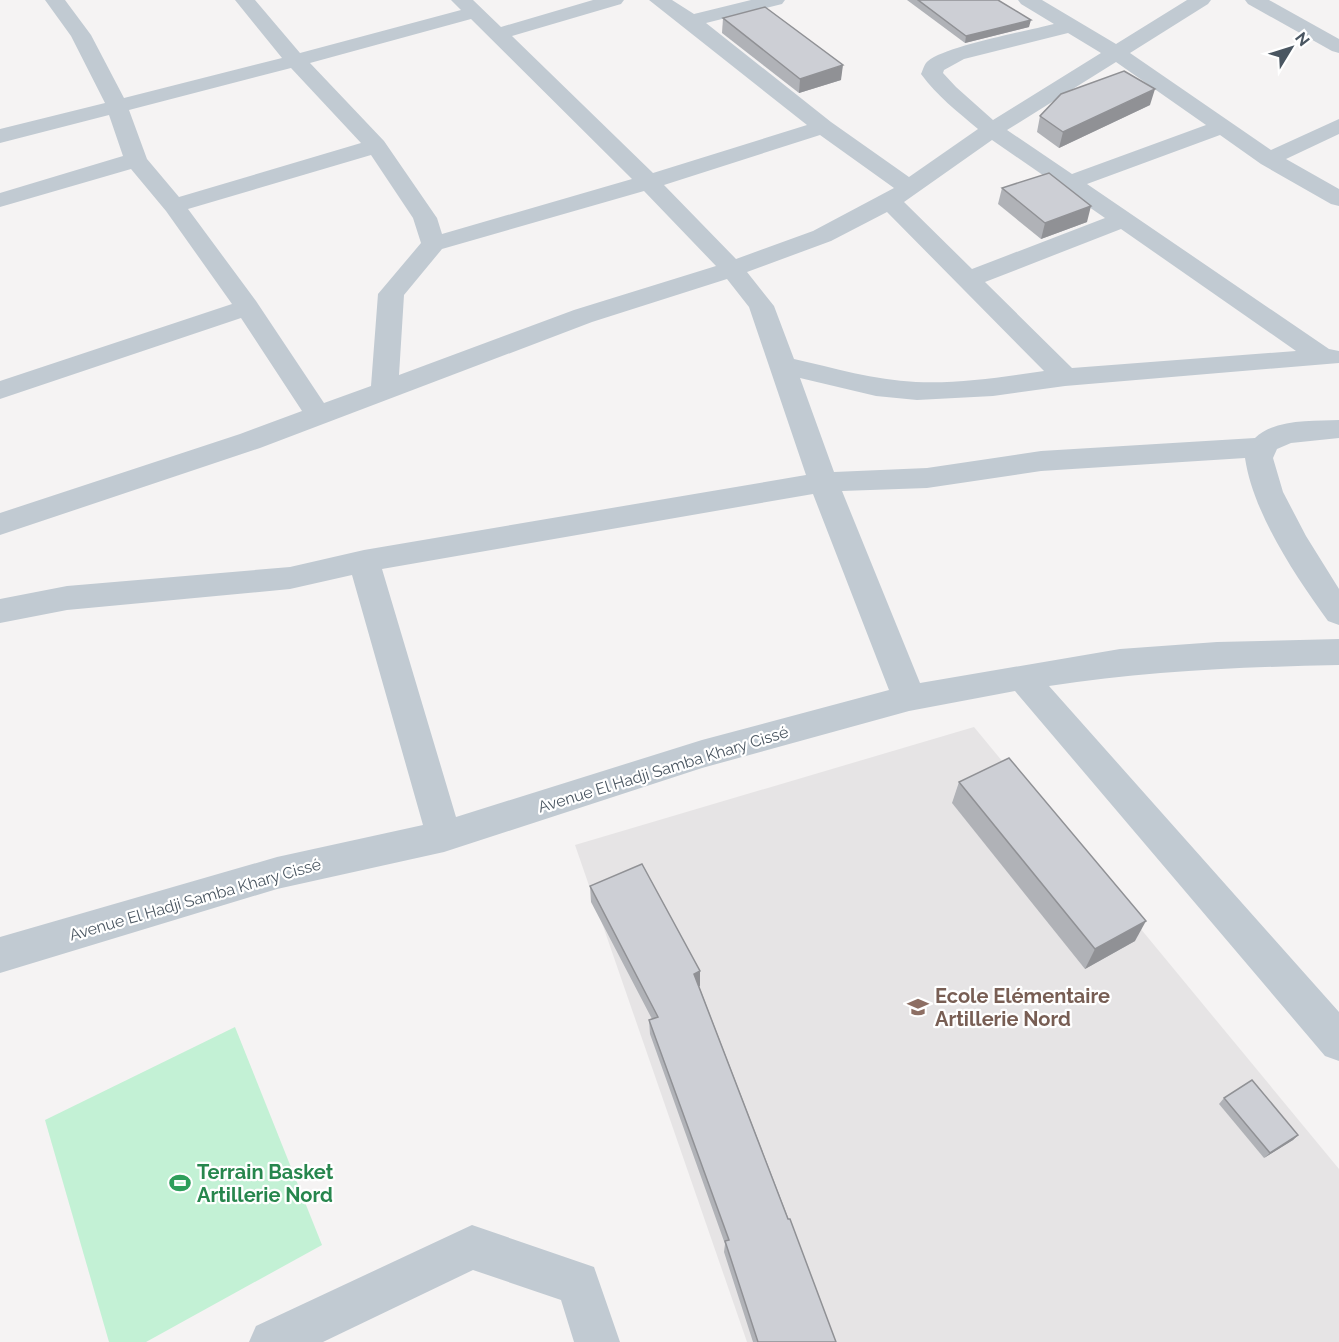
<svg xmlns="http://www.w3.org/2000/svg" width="1339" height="1342" font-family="Raleway,sans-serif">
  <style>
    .education { fill: #e6e4e5 }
    .green { fill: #c3f1d5 }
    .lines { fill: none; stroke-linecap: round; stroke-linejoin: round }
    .minor { fill: #c1cad2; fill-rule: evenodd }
    .wall { fill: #b0b2b7 }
    .shaded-wall { fill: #909195 }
    .building { fill: #cdcfd5; stroke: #909195; stroke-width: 1.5 }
    .labels { text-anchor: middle; stroke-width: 4.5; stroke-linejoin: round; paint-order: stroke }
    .street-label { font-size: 16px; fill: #4a5661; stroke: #fff }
    .near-education-label { font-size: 20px; font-weight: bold; fill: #785e54; stroke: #fff; text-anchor: start }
    .near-leisure-label { font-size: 20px; font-weight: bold; fill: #27864d; stroke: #fff; text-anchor: start }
  </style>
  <rect width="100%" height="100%" fill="#f5f3f3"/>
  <polygon class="education" points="974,727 1339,1169 1339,1342 747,1342 575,845"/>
  <polygon class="green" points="235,1027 322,1245 146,1342 109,1342 45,1120"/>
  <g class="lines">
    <g class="minor">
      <path d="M45 0H65L91 35 124 98 282 58 235 0H255L300 53 461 10 451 0H473L501 27 593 0H624L621 4 512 36 653 173 807 125 649 0H672L694 14 751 0H785L782 4 706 23 831 122 909 177 978 129C958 112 937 96 921 74 923 70 924 64 928 61 946 46 1027 31 1054 24L1021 4 1018 0H1042L1116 44 1187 0H1211L1208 4 1130 53 1271 150 1339 119V134L1286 159 1339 189V206L1331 204 1261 164 1220 135 1087 184 1329 349 1339 351V363L1065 386 993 396 917 400 876 396 800 378 834 472 927 468 1041 451 1255 438C1274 419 1313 421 1339 420V438L1291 443 1277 449 1273 458 1283 492 1306 536 1339 589V625L1328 621C1296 577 1253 513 1245 458L1041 471 927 488 842 491 920 683 1120 649 1217 642 1339 639V665C1242 667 1146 671 1049 686L1339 1012V1061L1325 1056 1015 691 909 711 702 768 444 852 277 889 0 973V937L277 857 423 825 352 575 290 589 67 610 0 623V599L67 586 290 567 364 550 806 475 749 307 727 279 592 322 260 448 0 535V513L240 434 302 411 241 318 0 399V381L232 304 166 211 131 169 0 207V193L123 156 109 115 0 143V129L105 103 71 36ZM471 19 632 179 442 234 437 218 384 141 310 63ZM1068 33 1101 53 993 120 956 87 943 73 944 70 964 59ZM1116 62 1206 125 1072 174 1007 130ZM291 68 361 143 179 197 147 159 129 110ZM820 135 894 188 813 231 736 259 664 185ZM992 140 1105 218 972 269 904 202ZM371 155 413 218 421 243 378 294 371 386 324 403 256 301 188 209ZM644 191 716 266 574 310 399 375 404 295 442 249ZM887 212 1044 371C1002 377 958 384 916 382 874 380 834 368 794 359L774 306 747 272 831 241ZM1121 229 1296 351 1072 368 985 282ZM813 494 889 690 702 740 456 817 382 569Z"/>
      <polygon points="1245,0 1269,0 1339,39 1339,53 1332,51 1248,4"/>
      <polygon points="472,1225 594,1267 620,1342 574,1342 561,1300 473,1270 323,1342 249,1342 256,1326"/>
    </g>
  </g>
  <g class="wall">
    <polygon points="907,0 998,0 1029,27 965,43"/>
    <polygon points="723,18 841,80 799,93 722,33"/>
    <polygon points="1150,105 1059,148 1037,132 1040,116"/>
    <polygon points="1002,188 1087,222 1041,239 998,204"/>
    <polygon points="959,782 1135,941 1085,969 952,803"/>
    <polygon points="590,886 700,986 699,986 836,1342 753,1342 724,1252 725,1244 650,1034 649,1020 652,1019 591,902"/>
    <polygon points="1224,1098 1298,1135 1293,1140 1264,1158 1219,1104"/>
  </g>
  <g class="shaded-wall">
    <polygon points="1031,20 1029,27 965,43 966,36"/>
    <polygon points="843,65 841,80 799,93 800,79"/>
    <polygon points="1155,89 1150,105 1059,148 1063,132"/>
    <polygon points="1091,206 1087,222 1041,239 1045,223"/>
    <polygon points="1146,921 1135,941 1085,969 1095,949"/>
    <polygon points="700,971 700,986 693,988 694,974"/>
    <polygon points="1298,1135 1293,1140 1264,1158 1270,1153"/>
  </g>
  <g class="building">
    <polygon points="918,0 998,0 1031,20 966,36"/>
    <polygon points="765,7 843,65 800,79 723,18"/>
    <polygon points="1124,71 1155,89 1063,132 1040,116 1061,94"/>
    <polygon points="1049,173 1091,206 1045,223 1002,188"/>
    <polygon points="1009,758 1146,921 1095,949 959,782"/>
    <polygon points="642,864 700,971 694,974 788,1219 790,1219 836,1342 758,1342 725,1241 729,1240 649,1020 658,1017 590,886"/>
    <polygon points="1252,1080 1298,1135 1270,1153 1224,1098"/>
  </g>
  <defs>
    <symbol id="school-bare" viewBox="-9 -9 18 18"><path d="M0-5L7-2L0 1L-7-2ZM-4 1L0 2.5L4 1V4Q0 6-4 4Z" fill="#8d6e63" stroke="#fff" stroke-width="2.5" paint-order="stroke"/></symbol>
    <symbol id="stadium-bare" viewBox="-9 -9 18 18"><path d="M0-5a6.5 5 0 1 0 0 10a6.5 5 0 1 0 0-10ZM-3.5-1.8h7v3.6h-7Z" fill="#2e9e5b" stroke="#fff" stroke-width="2.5" paint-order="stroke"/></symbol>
  </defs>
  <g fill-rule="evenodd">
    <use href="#school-bare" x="903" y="992" width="30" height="30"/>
    <use href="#stadium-bare" x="165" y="1168" width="30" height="30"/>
  </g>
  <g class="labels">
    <g class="street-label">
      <text transform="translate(663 769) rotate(-17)" y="6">Avenue El Hadji Samba Khary Cissé</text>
      <text transform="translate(195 899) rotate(-16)" y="6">Avenue El Hadji Samba Khary Cissé</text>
    </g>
    <g class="near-education-label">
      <text x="935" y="1003">Ecole Elémentaire<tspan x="935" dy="23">Artillerie Nord</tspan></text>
    </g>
    <g class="near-leisure-label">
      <text x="197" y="1179">Terrain Basket<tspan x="197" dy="23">Artillerie Nord</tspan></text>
    </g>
  </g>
  <g transform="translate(1291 48) rotate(52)" stroke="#ffffff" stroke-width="4.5" paint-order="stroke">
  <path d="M0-4.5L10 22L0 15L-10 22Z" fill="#4a5661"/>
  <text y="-9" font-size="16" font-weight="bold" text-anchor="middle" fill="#4a5661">N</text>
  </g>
</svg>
